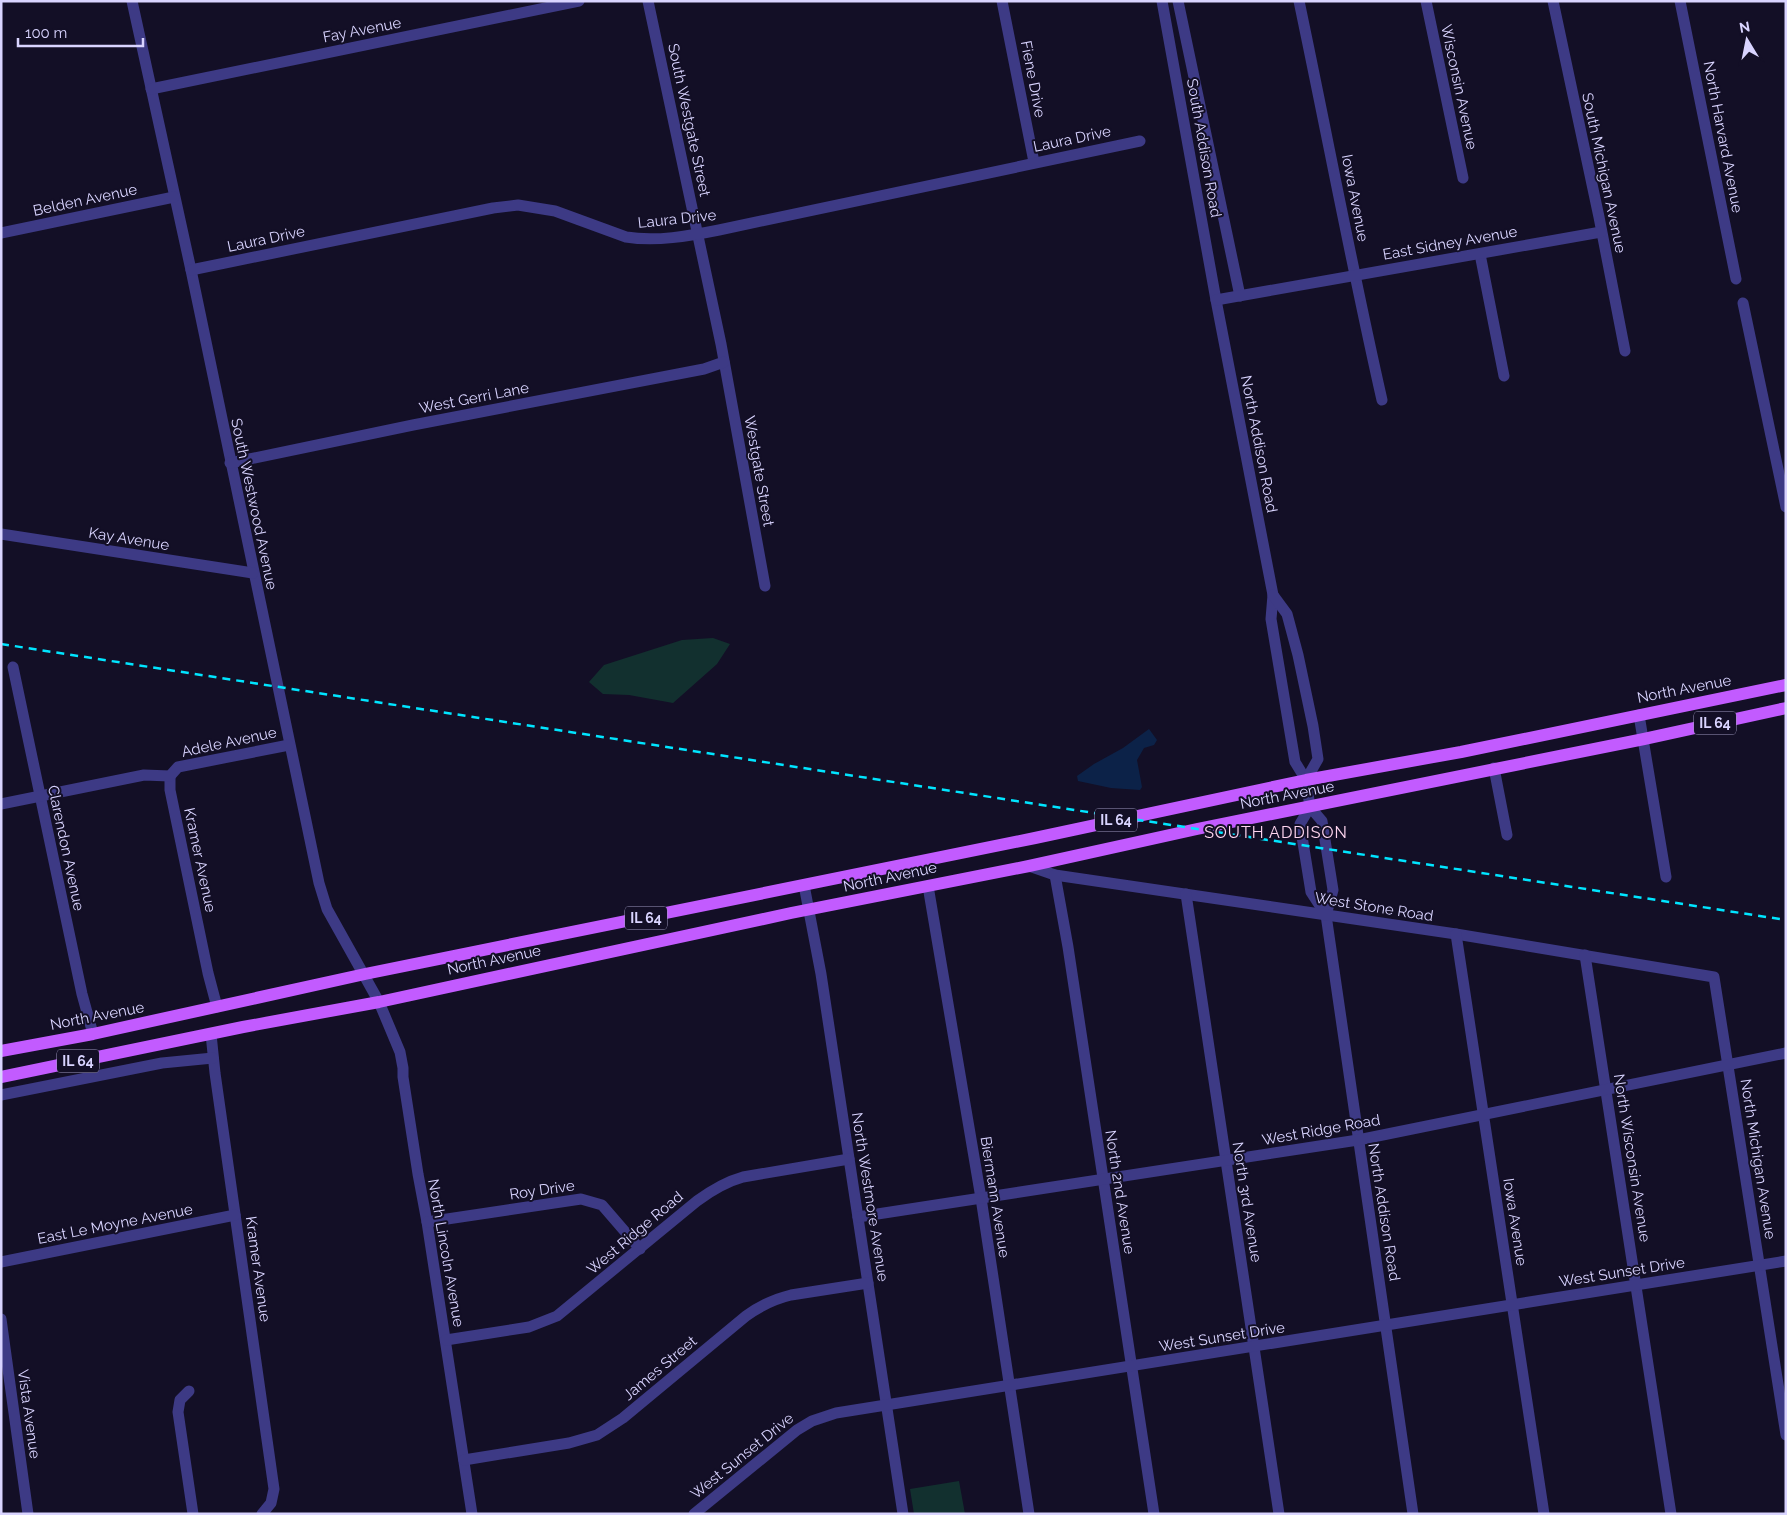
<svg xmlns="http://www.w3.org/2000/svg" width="1787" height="1515" font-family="Raleway,sans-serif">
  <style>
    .green { fill: #12302f }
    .water { fill: #0c2248 }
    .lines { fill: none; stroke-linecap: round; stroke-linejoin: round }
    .minor { stroke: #3d3a85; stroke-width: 11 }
    .major { stroke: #c25bff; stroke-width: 12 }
    .rail { stroke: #00e5ff; stroke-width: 2.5; stroke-dasharray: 8 6; stroke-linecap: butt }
    .labels { text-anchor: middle; stroke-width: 4; stroke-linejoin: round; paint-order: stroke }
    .shield { fill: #130f26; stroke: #9e99be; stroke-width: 1 }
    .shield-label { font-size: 14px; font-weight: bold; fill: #d9d4ff }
    .street-label { font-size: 15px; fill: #d9d4ff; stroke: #130f26 }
    .neighbourhood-label { font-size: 16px; letter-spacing: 1px; fill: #ffd6f0; stroke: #130f26 }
  </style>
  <rect width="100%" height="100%" fill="#130f26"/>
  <g class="green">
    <polygon points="713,638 730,644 717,664 673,703 629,695 603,694 589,682 604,665 682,640"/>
    <polygon points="959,1481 965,1514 914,1514 910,1489"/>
  </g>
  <polygon class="water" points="1149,729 1157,740 1154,745 1144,748 1137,760 1142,787 1140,790 1111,788 1078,781 1077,776 1094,764 1123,748"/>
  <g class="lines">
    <g class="minor">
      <polyline points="132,1 191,270 319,883 327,909 379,1002 400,1052 403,1068 403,1077 418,1174 427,1222 472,1514"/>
      <polyline points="648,1 721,344 765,586"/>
      <polyline points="1002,1 1034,162"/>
      <polyline points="1162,1 1216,300 1273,595 1271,619 1295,762 1306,780 1310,807 1322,821 1333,890 1326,915 1413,1514"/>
      <polyline points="1178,1 1240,296"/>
      <path d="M1299 1C1327 134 1352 268 1382 400"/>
      <polyline points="1426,1 1463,178"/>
      <polyline points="1553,1 1599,217 1625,351"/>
      <polyline points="1680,1 1736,279"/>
      <polyline points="151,89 579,1"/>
      <polyline points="1,233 174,197"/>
      <polyline points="1480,254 1504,376"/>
      <path d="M191 270 493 208 518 205 555 211 626 237C656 242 689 236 719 230L1140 141"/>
      <polyline points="1216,300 1601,232"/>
      <polyline points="1743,303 1786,507"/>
      <polyline points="230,463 413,425 704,369 724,362"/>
      <polyline points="1,534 253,573"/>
      <polyline points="1273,595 1287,614 1298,655 1313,726 1318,759 1306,780"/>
      <polyline points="13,667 82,994 93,1034"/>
      <polyline points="1639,715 1666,877"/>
      <polyline points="1494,768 1507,835"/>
      <polyline points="170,776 170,790 208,973 217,1007"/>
      <polyline points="1,804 144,775 170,776 178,767 289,745"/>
      <polyline points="1310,807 1300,824 1311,892 1326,915"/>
      <polyline points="1029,866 1055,875 1456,934 1714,977 1786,1435"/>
      <polyline points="1055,875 1068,947 1154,1514"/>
      <polyline points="804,885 821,974 903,1514"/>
      <polyline points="928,886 981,1198 1029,1514"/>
      <polyline points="1186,894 1279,1514"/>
      <polyline points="1456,934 1544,1514"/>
      <polyline points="1585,955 1671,1514"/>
      <polyline points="211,1034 215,1073 274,1489 271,1503 262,1514"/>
      <polyline points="1,1095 162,1063 213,1058"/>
      <polyline points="858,1217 1358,1140 1786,1053"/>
      <polyline points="427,1222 581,1199 602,1205 640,1249"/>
      <polyline points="1,1262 235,1215"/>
      <polyline points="1,1319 28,1514"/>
      <path d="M446 1340 529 1327 557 1316 697 1201C712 1190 725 1182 743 1177L849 1159"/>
      <polyline points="189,1391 180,1400 178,1412 193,1514"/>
      <path d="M464 1460 569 1443 597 1435 623 1418 746 1316C760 1306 774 1299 791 1295L868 1283"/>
      <polyline points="694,1514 797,1430 812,1421 836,1413 1786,1261"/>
    </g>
    <g class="major">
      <polyline points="1,1051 93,1034 365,974 1035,838 1306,780 1461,752 1786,685"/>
      <polyline points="1,1077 243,1027 379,1002 791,913 1029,866 1197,829 1644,739 1786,708"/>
    </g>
    <polyline class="rail" points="1,644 1786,920"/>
  </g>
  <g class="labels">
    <g class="shield">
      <rect x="1694" y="711.5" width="42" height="23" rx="4"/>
      <rect x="1095" y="808.5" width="42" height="23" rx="4"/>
      <rect x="625" y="906.5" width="42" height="23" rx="4"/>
      <rect x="57" y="1049.5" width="42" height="23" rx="4"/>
    </g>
    <g class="shield-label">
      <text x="1715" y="728">IL 64</text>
      <text x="1116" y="825">IL 64</text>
      <text x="646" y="923">IL 64</text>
      <text x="78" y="1066">IL 64</text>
    </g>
    <g class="street-label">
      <text transform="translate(362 30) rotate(-11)" y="5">Fay Avenue</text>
      <text transform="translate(1033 79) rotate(79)" y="5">Fiene Drive</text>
      <text transform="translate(1459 87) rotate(78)" y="5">Wisconsin Avenue</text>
      <text transform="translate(689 120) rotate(78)" y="5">South Westgate Street</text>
      <text transform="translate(1723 137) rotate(79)" y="5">North Harvard Avenue</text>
      <text transform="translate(1072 139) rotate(-12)" y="5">Laura Drive</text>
      <text transform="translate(1204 148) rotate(80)" y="5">South Addison Road</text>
      <text transform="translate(1604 173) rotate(78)" y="5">South Michigan Avenue</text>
      <text transform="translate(1355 198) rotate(79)" y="5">Iowa Avenue</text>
      <text transform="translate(85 200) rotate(-12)" y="5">Belden Avenue</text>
      <text transform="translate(677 219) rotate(-6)" y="5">Laura Drive</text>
      <text transform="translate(266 239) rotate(-12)" y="5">Laura Drive</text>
      <text transform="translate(1450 243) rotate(-10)" y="5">East Sidney Avenue</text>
      <text transform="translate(474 398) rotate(-11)" y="5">West Gerri Lane</text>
      <text transform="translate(1259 444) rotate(79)" y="5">North Addison Road</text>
      <text transform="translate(759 471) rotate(80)" y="5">Westgate Street</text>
      <text transform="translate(254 504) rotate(78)" y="5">South Westwood Avenue</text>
      <text transform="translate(129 539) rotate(9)" y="5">Kay Avenue</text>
      <text transform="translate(1684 689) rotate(-11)" y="5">North Avenue</text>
      <text transform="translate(229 742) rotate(-12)" y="5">Adele Avenue</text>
      <text transform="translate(1287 795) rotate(-11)" y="5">North Avenue</text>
      <text transform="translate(66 848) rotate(78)" y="5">Clarendon Avenue</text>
      <text transform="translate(200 860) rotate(78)" y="5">Kramer Avenue</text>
      <text transform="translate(890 877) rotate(-12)" y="5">North Avenue</text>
      <text transform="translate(1374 907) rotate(9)" y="5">West Stone Road</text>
      <text transform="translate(494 960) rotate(-12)" y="5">North Avenue</text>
      <text transform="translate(97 1016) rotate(-11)" y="5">North Avenue</text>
      <text transform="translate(1321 1130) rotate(-10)" y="5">West Ridge Road</text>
      <text transform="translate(1632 1158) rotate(81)" y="5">North Wisconsin Avenue</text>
      <text transform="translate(1758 1159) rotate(81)" y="5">North Michigan Avenue</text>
      <text transform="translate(542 1190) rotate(-8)" y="5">Roy Drive</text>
      <text transform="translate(1120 1192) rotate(81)" y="5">North 2nd Avenue</text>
      <text transform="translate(870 1197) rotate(81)" y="5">North Westmore Avenue</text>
      <text transform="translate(995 1197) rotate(81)" y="5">Biermann Avenue</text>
      <text transform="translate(1247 1202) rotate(81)" y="5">North 3rd Avenue</text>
      <text transform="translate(1384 1212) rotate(81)" y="5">North Addison Road</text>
      <text transform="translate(1515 1222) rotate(81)" y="5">Iowa Avenue</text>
      <text transform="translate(115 1224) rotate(-11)" y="5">East Le Moyne Avenue</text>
      <text transform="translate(635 1233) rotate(-40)" y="5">West Ridge Road</text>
      <text transform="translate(446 1253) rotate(80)" y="5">North Lincoln Avenue</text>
      <text transform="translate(258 1269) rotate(82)" y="5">Kramer Avenue</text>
      <text transform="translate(1622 1272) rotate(-9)" y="5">West Sunset Drive</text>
      <text transform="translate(1222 1337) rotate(-9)" y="5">West Sunset Drive</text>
      <text transform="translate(660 1368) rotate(-40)" y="5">James Street</text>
      <text transform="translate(29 1414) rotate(82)" y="5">Vista Avenue</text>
      <text transform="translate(742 1456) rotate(-39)" y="5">West Sunset Drive</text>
    </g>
    <g class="neighbourhood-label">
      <text x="1276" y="838">SOUTH ADDISON</text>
    </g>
  </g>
  <rect width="1787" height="1515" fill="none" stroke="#d9d4ff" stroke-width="5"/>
  <g transform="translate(1747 40) rotate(350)" stroke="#130f26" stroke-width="4" paint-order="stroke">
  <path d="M0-4L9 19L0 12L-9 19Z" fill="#d9d4ff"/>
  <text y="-8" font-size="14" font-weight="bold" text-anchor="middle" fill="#d9d4ff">N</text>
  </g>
  <path d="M18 38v8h125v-8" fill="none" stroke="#d9d4ff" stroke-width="2.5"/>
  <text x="25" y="38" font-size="15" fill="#d9d4ff" stroke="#130f26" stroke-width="4" paint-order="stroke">100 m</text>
</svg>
